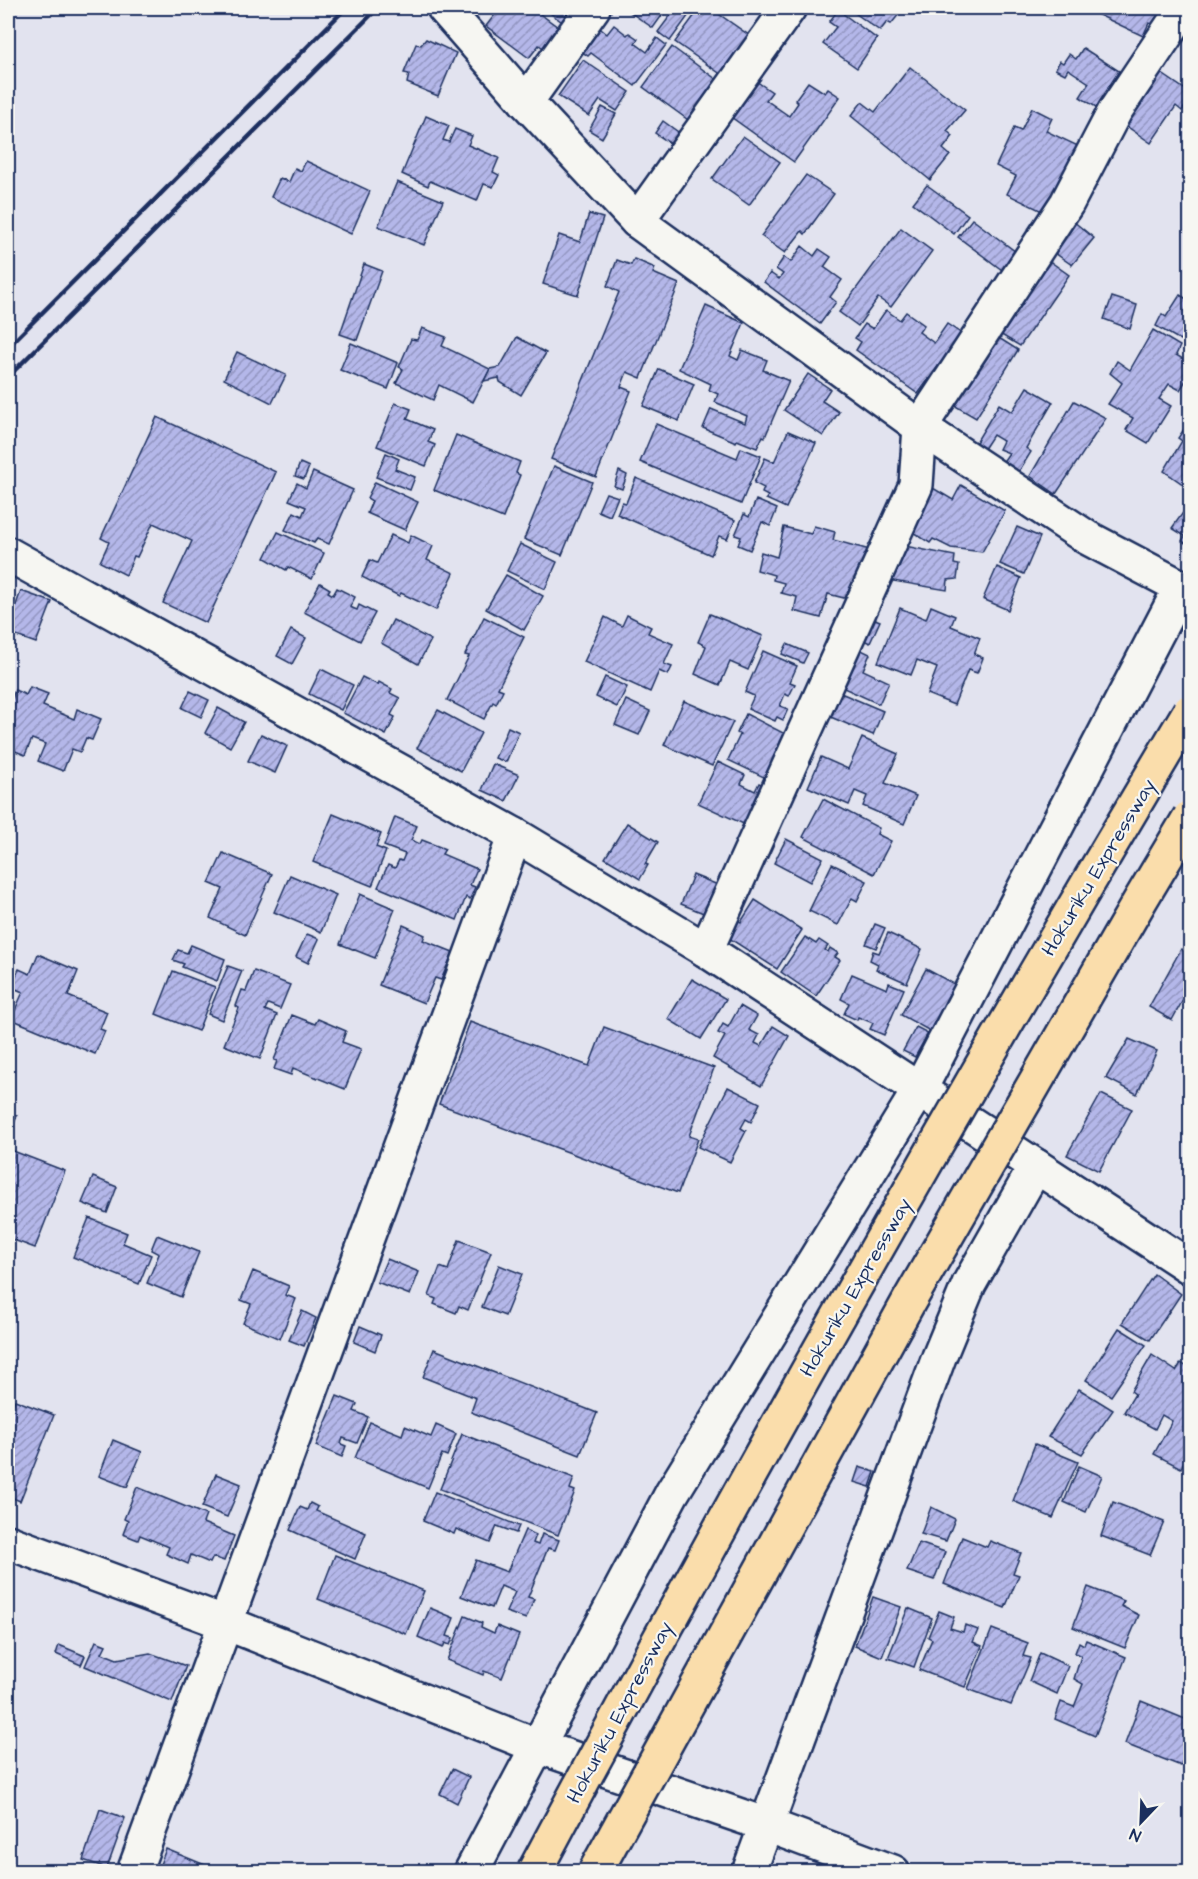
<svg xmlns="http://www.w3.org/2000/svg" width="1198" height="1879" font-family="'Architects Daughter',sans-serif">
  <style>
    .building { fill: url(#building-hatch); stroke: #1b2f5e; stroke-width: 1.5 }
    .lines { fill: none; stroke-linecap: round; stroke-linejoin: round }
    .minor-casing { stroke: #1b2f5e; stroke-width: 38 }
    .minor { stroke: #f6f6f2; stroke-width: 33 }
    .rail { stroke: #1b2f5e; stroke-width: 4.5 }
    .highway-bridge-casing { stroke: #1b2f5e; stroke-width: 38; stroke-linecap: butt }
    .highway-bridge { stroke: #faddab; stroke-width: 33 }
    .labels { text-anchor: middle; stroke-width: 4.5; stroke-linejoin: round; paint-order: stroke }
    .street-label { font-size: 20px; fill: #1b2f5e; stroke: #f6f6f2 }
  </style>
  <defs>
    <pattern id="building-hatch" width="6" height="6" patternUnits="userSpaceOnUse" patternTransform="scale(1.5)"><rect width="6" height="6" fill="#b4b7e9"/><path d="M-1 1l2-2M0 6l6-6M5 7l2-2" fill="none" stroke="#9295c0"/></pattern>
  </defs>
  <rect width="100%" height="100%" fill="#e2e3ef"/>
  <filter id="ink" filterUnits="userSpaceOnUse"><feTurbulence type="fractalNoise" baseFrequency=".0167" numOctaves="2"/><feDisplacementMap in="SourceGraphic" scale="12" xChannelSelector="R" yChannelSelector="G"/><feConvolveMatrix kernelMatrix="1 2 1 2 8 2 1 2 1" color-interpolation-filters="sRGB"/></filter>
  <g filter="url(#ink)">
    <g class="building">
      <polygon points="500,8 532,8 562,30 546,50 539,45 529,58 486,26"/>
      <polygon points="543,8 578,8 565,24"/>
      <polygon points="624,8 672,8 668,13 665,11 653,28"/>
      <polygon points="676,8 694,8 670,41 658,32"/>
      <polygon points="700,8 710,8 753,38 725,77 675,42"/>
      <polygon points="848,8 904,8 891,24 887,22 880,31"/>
      <polygon points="1084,8 1163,8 1155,25 1149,23 1143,36"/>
      <polygon points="838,10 877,39 857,68 823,44 836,27 829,22"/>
      <polygon points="596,25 607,34 614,25 627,35 629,33 638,39 635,43 647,52 657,38 666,45 635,86 591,53 588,56 578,49"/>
      <polygon points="426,39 456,53 438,96 407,83 409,74 404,73 416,44 421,45"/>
      <polygon points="672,47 720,82 695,125 643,87"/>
      <polygon points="1083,48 1119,71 1108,88 1111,90 1099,109 1080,97 1089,83 1068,69 1065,74 1055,69 1060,61 1063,63 1069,54 1076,59"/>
      <polygon points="583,60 630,92 617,111 600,100 589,116 558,96"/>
      <polygon points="910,67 965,110 947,131 953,136 943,149 950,155 930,180 851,116 862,102 875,112"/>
      <polygon points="1155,69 1190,93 1190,99 1182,111 1176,106 1151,143 1119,121"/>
      <polygon points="756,81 772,92 766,100 789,116 798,103 795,100 808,82 825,93 828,89 840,97 794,162 731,117"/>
      <polygon points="602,107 616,114 602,138 589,130"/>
      <polygon points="1032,108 1052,118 1046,131 1078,146 1046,213 1007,194 1016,176 996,166 1014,128 1021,131"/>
      <polygon points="426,116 449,126 443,140 449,142 455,129 472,136 468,145 499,158 493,172 499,175 493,187 484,184 477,201 430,181 428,186 402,174"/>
      <polygon points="663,121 685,137 677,148 655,133"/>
      <polygon points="743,136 780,162 749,205 712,179"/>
      <polygon points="306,161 370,191 351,234 271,197 280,178 289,182 295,168 301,171"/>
      <polygon points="806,175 834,194 805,234 802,231 785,253 761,236"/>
      <polygon points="397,182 443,201 424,245 378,226"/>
      <polygon points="927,185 968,215 954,234 913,203"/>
      <polygon points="589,214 603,218 578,295 543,284 559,235 580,242"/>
      <polygon points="972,219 1016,252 1002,270 958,237"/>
      <polygon points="1073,221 1094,238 1072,265 1052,251"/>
      <polygon points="901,228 932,251 891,307 878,298 858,326 839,312"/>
      <polygon points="802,246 814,256 819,249 831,257 824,267 842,280 830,297 836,302 820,324 764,282 770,273 779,279 783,274 776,269 784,257 791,262"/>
      <polygon points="634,259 655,268 653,273 679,284 641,378 627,372 621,387 631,391 596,477 551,459 619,292 607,286 617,260 631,265"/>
      <polygon points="1048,260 1069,275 1020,346 998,333"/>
      <polygon points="364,264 382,271 357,340 340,334"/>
      <polygon points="1180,295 1190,301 1190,339 1184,335 1180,340 1156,326 1162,314 1166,317"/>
      <polygon points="1112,297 1137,305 1130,329 1104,319"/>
      <polygon points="706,306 744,323 730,356 738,360 742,350 767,360 763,370 789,381 765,437 763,436 757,448 737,440 736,442 703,428 711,409 745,423 747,416 715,402 718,394 709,390 711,384 679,369"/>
      <polygon points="886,310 900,320 906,312 924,325 919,332 934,343 947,324 965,336 945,365 941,362 918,394 856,350 861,342 855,338 865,324 873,329"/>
      <polygon points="422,328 446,337 442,346 490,369 473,402 439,385 433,400 396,383 403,369 399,367 411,339 417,340"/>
      <polygon points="1153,330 1180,346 1176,355 1190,363 1190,374 1180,390 1169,384 1159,399 1171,406 1148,443 1126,430 1133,418 1108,404 1122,383 1110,373 1117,361 1130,370"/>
      <polygon points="994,335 1018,350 976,418 952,404"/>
      <polygon points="517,337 546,353 521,395 500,382 499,378 484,381 490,369 500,367"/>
      <polygon points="351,343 398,363 388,389 340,370"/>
      <polygon points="237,352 286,375 272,403 224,379"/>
      <polygon points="659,369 694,384 679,421 643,406"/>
      <polygon points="808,374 830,389 822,401 839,412 823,436 784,410"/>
      <polygon points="1027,387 1053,402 1026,448 1031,452 1018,473 1002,463 1009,453 999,449 1003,441 993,435 984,449 975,444 999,404 1012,412"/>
      <polygon points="1074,401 1106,418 1056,494 1030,476"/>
      <polygon points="395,403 411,409 407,419 433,430 428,442 435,445 426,466 377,446"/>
      <polygon points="157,417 276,472 206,623 163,603 192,541 153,523 137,557 134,556 126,575 100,562 109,542 101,538"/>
      <polygon points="656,424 737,458 741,448 761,456 741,504 640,462"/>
      <polygon points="1187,425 1190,426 1190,489 1164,471 1182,441 1178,438"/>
      <polygon points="788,431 816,443 786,508 766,499 768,496 762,493 764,488 754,483 765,458 774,462"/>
      <polygon points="456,435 520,462 516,473 520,475 503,518 434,490"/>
      <polygon points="386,453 399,459 395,469 415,477 410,490 376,477"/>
      <polygon points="300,463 309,467 304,479 295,476"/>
      <polygon points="554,466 592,482 562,555 524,539"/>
      <polygon points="619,471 627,475 622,489 614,486"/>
      <polygon points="313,472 353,490 329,544 317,539 314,543 285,530 294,512 302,516 306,507 289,500 297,483 306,488"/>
      <polygon points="636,478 735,520 727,539 719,536 711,555 617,514 622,502 626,503"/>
      <polygon points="375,482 418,502 405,530 367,513 372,501 367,498"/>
      <polygon points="926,484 953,500 961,485 1005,511 982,552 951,548 933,539 930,543 903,526"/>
      <polygon points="606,493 618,497 610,516 598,511"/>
      <polygon points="756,500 777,509 770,526 762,522 750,550 738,545 741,537 735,535 744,514 749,517"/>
      <polygon points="1190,503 1190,546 1182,541 1185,536 1172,528"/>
      <polygon points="814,526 835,532 833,540 870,550 852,600 828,594 821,618 794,611 797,597 781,593 784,583 773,580 774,575 757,570 761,552 777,557 784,527 811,534"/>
      <polygon points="1017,527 1040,537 1024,574 1000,564"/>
      <polygon points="278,532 324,553 312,579 288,567 286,570 265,558"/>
      <polygon points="391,535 408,543 411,535 433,546 427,560 454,573 436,610 401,593 399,596 362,577 370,560 377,563"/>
      <polygon points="520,544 557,562 545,589 507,571"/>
      <polygon points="900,545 955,556 954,564 959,565 957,579 948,580 947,590 887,580"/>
      <polygon points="997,567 1021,578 1008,610 983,599"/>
      <polygon points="506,575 543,596 524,630 486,609"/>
      <polygon points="320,583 330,589 328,592 333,595 337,588 355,597 350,607 357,610 359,605 375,613 360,641 304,612"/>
      <polygon points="21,591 52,602 36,643 8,633 8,627"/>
      <polygon points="931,606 955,616 951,626 980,638 974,654 983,658 977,673 968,670 954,705 927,694 937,668 917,660 911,675 878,662 900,608 926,619"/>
      <polygon points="710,614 763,636 748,670 730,662 720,685 695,674 706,646 698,642"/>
      <polygon points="627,615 651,627 648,633 673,644 664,664 672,667 668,675 659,671 650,692 584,662 605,617 622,626"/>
      <polygon points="865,615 880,621 870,643 857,637"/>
      <polygon points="484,617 524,637 498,688 503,690 496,704 493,702 484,719 447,700 469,656 465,655"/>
      <polygon points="393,620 431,640 418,664 381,643"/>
      <polygon points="291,630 306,638 292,664 277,656"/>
      <polygon points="787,644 808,653 803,663 782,654"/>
      <polygon points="857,648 870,654 863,670 889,682 879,704 835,684"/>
      <polygon points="763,651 797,666 790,682 795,684 789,696 785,694 780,706 788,709 783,720 777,717 775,721 748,709 754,696 745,692"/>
      <polygon points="321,669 353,685 341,710 309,694"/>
      <polygon points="362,677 378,685 379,682 392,689 390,693 400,698 391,715 395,717 386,735 343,713"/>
      <polygon points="605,677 627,687 617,707 596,697"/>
      <polygon points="30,687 48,694 43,706 74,719 77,709 101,719 92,740 86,738 80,752 72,749 63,771 38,761 45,744 32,739 25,755 8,748 8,709 15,690 26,695"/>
      <polygon points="190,691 209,700 201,717 182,708"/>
      <polygon points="836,691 883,711 873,735 826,715"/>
      <polygon points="626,700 650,711 639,735 615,725"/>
      <polygon points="684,701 733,722 712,766 664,745"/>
      <polygon points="218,708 244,722 230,747 205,733"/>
      <polygon points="438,710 481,733 461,771 417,748"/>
      <polygon points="746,714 793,738 772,781 728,760 740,735 737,733"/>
      <polygon points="508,727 519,732 506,762 495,758"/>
      <polygon points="261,734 287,746 275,773 248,761"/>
      <polygon points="862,738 898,754 885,783 916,796 904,824 863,806 867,796 855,791 849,805 808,787 821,757 848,769"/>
      <polygon points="718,762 745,775 741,784 755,791 759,783 768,787 750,827 698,803"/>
      <polygon points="493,764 519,775 506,801 482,790"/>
      <polygon points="823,799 879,828 877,834 891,841 874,874 803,837"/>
      <polygon points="333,814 381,834 376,847 386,851 372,886 313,862"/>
      <polygon points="395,817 417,826 411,840 420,844 422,840 445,849 442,854 477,869 470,885 475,887 470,899 466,897 457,920 378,887 388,865 395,868 399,860 402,861 405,854 384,846"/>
      <polygon points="627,823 658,842 645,864 648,865 640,879 605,858"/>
      <polygon points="786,839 823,858 810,882 774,863"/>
      <polygon points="223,853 272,874 245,935 210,918 223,889 209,883"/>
      <polygon points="832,864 867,881 857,901 852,898 838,925 809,911"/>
      <polygon points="290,875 336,895 321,932 274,912"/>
      <polygon points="693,875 718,885 706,914 681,904"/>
      <polygon points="360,894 395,909 375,958 340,944"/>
      <polygon points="755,900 802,930 777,969 721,933 732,917 741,922"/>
      <polygon points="875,924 885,928 876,948 866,944"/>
      <polygon points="403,925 425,935 423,940 453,952 441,980 435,978 424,1003 379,985"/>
      <polygon points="888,933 922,949 907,983 876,969 878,964 870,960 873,951 879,953"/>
      <polygon points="307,934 319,939 308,963 296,957"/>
      <polygon points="805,937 816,944 819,940 828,946 825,950 828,952 830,948 838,953 835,957 840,960 816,996 781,972"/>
      <polygon points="191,945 225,959 217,981 182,967 184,964 173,960 178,950 187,953"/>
      <polygon points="1181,949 1190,954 1190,987 1172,1020 1149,1007"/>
      <polygon points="38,954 78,971 68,996 107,1012 100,1029 105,1031 95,1054 11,1019 23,992 11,987 19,969 30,974"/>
      <polygon points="228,966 242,971 222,1020 208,1014"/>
      <polygon points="926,969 956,985 930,1031 901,1015"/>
      <polygon points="173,971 215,987 198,1031 156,1014"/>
      <polygon points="254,971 290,985 280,1009 268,1004 265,1010 277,1015 260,1059 224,1045 239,1008 236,1006 242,990 246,991"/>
      <polygon points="852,974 887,989 889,983 904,989 884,1035 870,1029 873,1023 858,1017 857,1020 844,1014 849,1003 841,999"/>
      <polygon points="692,979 726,999 701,1039 668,1019"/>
      <polygon points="740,1006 757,1016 749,1030 759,1035 755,1043 761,1046 773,1026 789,1036 761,1086 713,1058 725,1036 718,1033 723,1024 728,1027"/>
      <polygon points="292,1015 315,1024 318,1019 346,1031 342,1042 361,1049 345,1089 293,1068 291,1075 274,1069 277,1061 274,1060"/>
      <polygon points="470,1022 589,1066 604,1027 714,1068 689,1136 698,1139 678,1193 439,1104"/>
      <polygon points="916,1027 928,1033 915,1057 903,1051"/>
      <polygon points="1129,1039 1157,1051 1137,1094 1106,1078"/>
      <polygon points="728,1087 760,1103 751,1122 746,1119 741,1128 746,1131 730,1162 698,1147"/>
      <polygon points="1101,1094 1132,1109 1099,1171 1067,1155"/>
      <polygon points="8,1112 17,1116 8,1139"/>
      <polygon points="8,1149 65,1171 35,1248 8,1238"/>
      <polygon points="93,1177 117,1187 107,1213 82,1203"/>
      <polygon points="89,1218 127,1233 123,1243 151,1255 139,1284 73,1257"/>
      <polygon points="157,1235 199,1252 181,1297 147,1283 159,1254 151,1250"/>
      <polygon points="459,1240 491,1252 468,1310 459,1306 456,1313 434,1304 436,1299 429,1296 440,1267 448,1270"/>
      <polygon points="387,1259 419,1272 410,1295 377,1282"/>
      <polygon points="499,1265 522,1274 505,1316 482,1307"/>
      <polygon points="253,1271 289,1286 285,1295 296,1299 280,1339 243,1323 251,1304 241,1300"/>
      <polygon points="1154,1274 1181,1294 1150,1340 1122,1323"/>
      <polygon points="302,1311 316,1318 304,1346 289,1340"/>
      <polygon points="360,1326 381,1335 375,1351 354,1342"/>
      <polygon points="1119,1328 1146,1345 1111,1396 1086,1380"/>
      <polygon points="434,1349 597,1413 580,1455 471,1412 476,1398 423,1377"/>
      <polygon points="1152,1355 1176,1371 1181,1363 1190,1369 1190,1450 1181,1468 1154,1454 1172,1421 1162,1415 1155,1429 1124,1412 1135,1394 1131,1391"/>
      <polygon points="1079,1389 1113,1410 1082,1454 1048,1437"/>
      <polygon points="337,1396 357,1404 354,1411 368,1417 357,1443 343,1438 341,1444 346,1446 342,1457 316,1446"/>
      <polygon points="15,1400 54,1415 20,1501 8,1496 8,1419"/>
      <polygon points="370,1422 402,1435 405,1426 431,1437 436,1425 456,1434 447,1456 442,1454 428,1488 355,1458"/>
      <polygon points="462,1434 574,1478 570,1489 575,1491 558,1535 440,1489"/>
      <polygon points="113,1440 142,1452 127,1487 99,1476"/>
      <polygon points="1035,1444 1078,1462 1053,1518 1013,1501"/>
      <polygon points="1079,1466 1102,1476 1086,1512 1064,1502"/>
      <polygon points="859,1467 875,1472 870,1487 854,1482"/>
      <polygon points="216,1474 241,1484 227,1517 202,1507"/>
      <polygon points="137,1487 206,1515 203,1523 234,1536 224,1561 213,1557 210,1563 191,1555 188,1564 166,1554 169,1547 140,1535 138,1540 123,1534 128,1521 124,1519"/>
      <polygon points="435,1492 519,1526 516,1533 497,1526 490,1543 456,1529 454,1534 423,1521"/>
      <polygon points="1113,1502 1164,1522 1150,1555 1101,1536"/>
      <polygon points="310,1503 318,1507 316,1511 366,1533 355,1559 290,1530 300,1507 307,1510"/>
      <polygon points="931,1507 955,1519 946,1541 921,1534"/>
      <polygon points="525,1530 536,1535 533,1543 538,1545 542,1534 559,1540 555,1550 548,1548 528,1597 534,1599 526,1619 506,1612 515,1592 501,1586 492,1608 461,1596 476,1560 507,1572"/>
      <polygon points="962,1537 987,1547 990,1541 1021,1553 1013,1573 1019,1575 1005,1608 944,1584"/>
      <polygon points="919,1543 945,1552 934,1580 907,1571"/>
      <polygon points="335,1555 424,1591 406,1634 318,1599"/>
      <polygon points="1088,1587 1124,1601 1121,1606 1139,1615 1125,1648 1073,1627"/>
      <polygon points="873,1597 901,1607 882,1657 855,1646"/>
      <polygon points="430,1608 454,1618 447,1636 453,1638 450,1645 445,1643 443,1648 418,1637"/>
      <polygon points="908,1608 932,1618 914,1667 888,1658"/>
      <polygon points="939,1611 954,1617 950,1628 963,1632 965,1625 978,1630 973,1642 982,1646 965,1687 919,1670 932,1639 928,1637"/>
      <polygon points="465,1616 482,1623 481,1627 494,1633 497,1626 519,1635 502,1678 484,1671 483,1675 447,1660"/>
      <polygon points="992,1629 1028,1643 1023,1656 1031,1658 1011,1705 968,1689"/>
      <polygon points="1086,1640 1126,1657 1095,1736 1055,1719 1061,1702 1074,1707 1083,1684 1074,1679 1081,1656 1075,1653 1079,1642 1084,1645"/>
      <polygon points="96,1641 106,1645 102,1653 117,1659 150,1653 186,1666 172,1702 85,1666"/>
      <polygon points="59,1645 85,1656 81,1665 56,1654"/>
      <polygon points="1040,1653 1068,1666 1057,1694 1029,1681"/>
      <polygon points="1141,1701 1190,1721 1186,1736 1190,1738 1190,1742 1181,1766 1125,1744"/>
      <polygon points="452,1769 469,1777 457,1803 440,1794"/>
      <polygon points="100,1809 125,1818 107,1868 83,1860"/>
      <polygon points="166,1849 222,1872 157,1872"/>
    </g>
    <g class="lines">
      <defs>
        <g id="minor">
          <polyline points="444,8 526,102 637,221 920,427 1086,537 1181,587 1190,595"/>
          <polyline points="526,102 593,8"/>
          <polyline points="637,221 789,8"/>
          <polyline points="8,554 515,835 706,950 1190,1267"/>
          <polyline points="706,950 916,485 920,427 1067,203 1115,111 1184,8"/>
          <polyline points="8,1542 226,1623 537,1746 767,1825 893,1872"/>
          <polyline points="134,1872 515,835"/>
          <polyline points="471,1872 672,1493 920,1089 1181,587"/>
          <polyline points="749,1872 939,1357 969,1284 1036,1166"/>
        </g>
      </defs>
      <use href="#minor" class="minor-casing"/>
      <use href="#minor" class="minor"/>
      <g class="rail">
        <polyline points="8,347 346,8"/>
        <polyline points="8,377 378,8"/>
      </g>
      <defs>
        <g id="highway-bridge">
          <path d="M534 1872C743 1479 962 1093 1190 711"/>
          <polyline points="595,1872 909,1301 1141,899 1190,817"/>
        </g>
      </defs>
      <use href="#highway-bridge" class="highway-bridge-casing"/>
      <use href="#highway-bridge" class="highway-bridge"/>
    </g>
  </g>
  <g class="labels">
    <g class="street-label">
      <text transform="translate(1098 867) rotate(-59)" y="7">Hokuriku Expressway</text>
      <text transform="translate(855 1287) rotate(-60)" y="7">Hokuriku Expressway</text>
      <text transform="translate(619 1712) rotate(-62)" y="7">Hokuriku Expressway</text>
    </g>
  </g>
  <rect width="1198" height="1879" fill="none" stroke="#f6f6f2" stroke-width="30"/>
  <rect x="15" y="15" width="1168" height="1849" fill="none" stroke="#1b2f5e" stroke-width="2" filter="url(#ink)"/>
  <g transform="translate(1141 1822) rotate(203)" stroke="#f6f6f2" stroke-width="4.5" paint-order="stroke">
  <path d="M0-4.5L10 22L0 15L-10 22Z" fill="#1b2f5e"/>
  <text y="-9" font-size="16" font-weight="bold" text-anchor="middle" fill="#1b2f5e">N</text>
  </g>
</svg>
